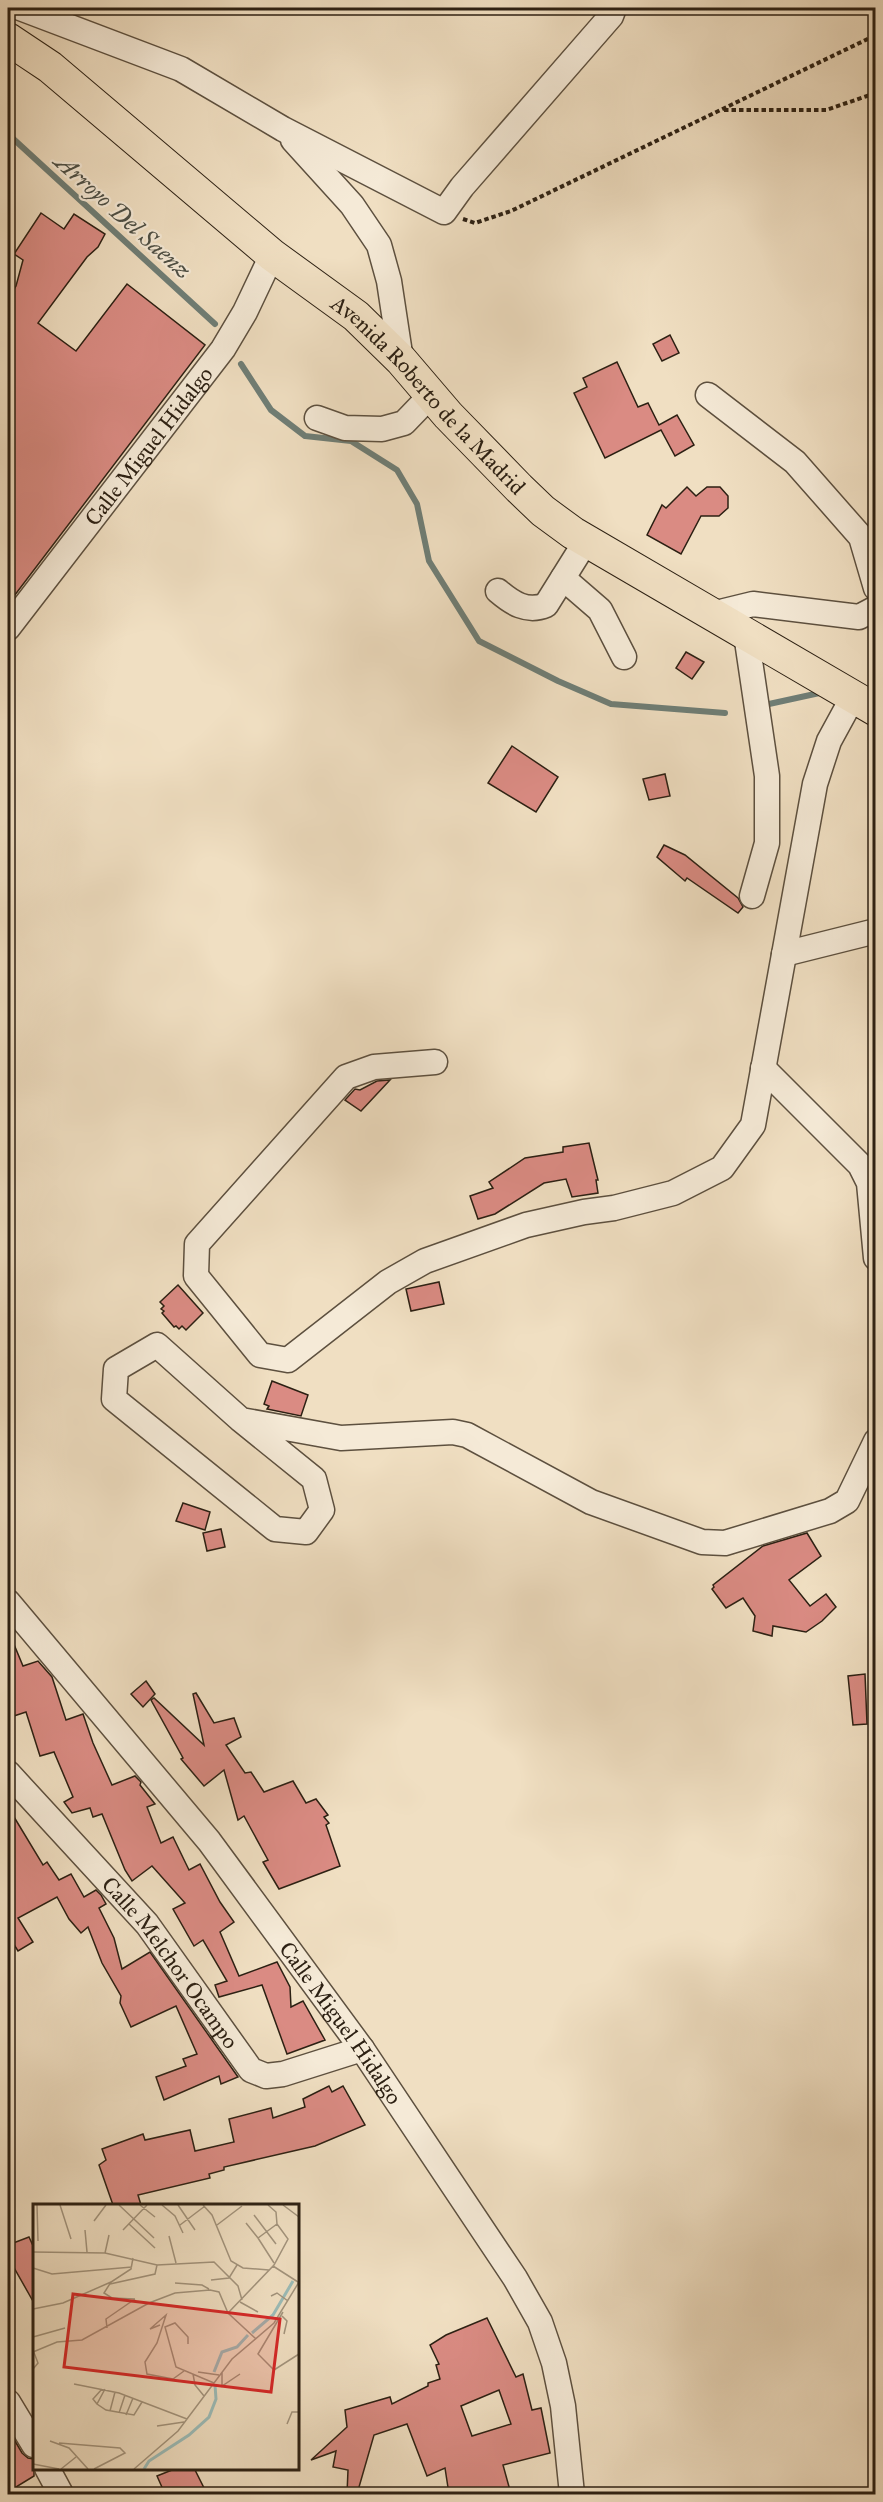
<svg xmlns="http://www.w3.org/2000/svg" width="883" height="2502" font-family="'IM FELL Great Primer',serif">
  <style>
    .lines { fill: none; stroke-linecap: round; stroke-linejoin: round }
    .stream { stroke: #6f7e76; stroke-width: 6 }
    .building { fill: #da8b83; stroke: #2c2013; stroke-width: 1.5; fill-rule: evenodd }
    .minor-casing { stroke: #5d503f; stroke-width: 27 }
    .major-casing { stroke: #2c2013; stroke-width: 34 }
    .path { stroke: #2c2013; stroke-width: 4; stroke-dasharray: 4.5 3; stroke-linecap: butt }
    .minor { stroke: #f5ead7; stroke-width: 24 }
    .major { stroke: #f0dfc2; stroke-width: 32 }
    .labels { text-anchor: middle; stroke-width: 4.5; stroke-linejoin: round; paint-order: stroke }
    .street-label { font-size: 22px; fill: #2c2013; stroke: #f5ead7 }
    .water-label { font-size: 24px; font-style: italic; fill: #4d4f45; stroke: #f5ead7 }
    .inset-river { fill: none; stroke: #9bbcb8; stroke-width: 3 }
    .inset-road { fill: none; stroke: #a2937c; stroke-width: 1.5 }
    .view { fill: #d62828; fill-opacity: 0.15; stroke: #d62828; stroke-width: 3 }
    .inset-edge { fill: none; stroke: #2c2013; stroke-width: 3 }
  </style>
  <rect width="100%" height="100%" fill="#f0dfc2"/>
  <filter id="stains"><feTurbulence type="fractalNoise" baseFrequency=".00333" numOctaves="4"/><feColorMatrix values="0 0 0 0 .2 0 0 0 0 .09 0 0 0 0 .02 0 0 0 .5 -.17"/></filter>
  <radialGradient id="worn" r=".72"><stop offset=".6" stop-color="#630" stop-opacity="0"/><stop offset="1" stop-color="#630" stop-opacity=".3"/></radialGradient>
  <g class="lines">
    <g class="stream">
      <polyline points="8,134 215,324"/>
      <polyline points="241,364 271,410 305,436 351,441 397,470 417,504 429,561 479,641 558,681 611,704 725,713"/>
      <polyline points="769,704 824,692"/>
    </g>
  </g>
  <g class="building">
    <polygon points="41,213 64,229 74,214 105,234 98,247 87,257 38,323 76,351 127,284 205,345 8,604 8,299 16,286 23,260 14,254"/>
    <polygon points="670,335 679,353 662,361 653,344"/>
    <polygon points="617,362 638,407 648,403 659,425 677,415 694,445 675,456 661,430 605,458 574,393 587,387 583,378"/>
    <polygon points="687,487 696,496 707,487 720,487 728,496 728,508 719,516 701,516 681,554 647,535 662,505 666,508"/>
    <polygon points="686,652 704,662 692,679 676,668"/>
    <polygon points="512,746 558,777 536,812 488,783"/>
    <polygon points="665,774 670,796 649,800 643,779"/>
    <polygon points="664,845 685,855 738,898 743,907 738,913 687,878 685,881 657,857"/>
    <polygon points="390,1080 361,1111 345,1100 355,1089 360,1090 377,1081"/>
    <polygon points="589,1143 598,1180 596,1180 598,1193 572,1197 566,1179 544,1183 495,1214 478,1219 470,1196 493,1188 489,1182 525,1158 563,1152 563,1147"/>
    <polygon points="439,1282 444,1304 411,1311 406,1289"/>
    <polygon points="178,1285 203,1313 186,1330 182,1326 179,1329 176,1326 174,1327 162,1313 164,1311 161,1309 164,1306 160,1302"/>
    <polygon points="272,1381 308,1395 301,1416 267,1409 269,1406 264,1404"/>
    <polygon points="183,1503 210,1512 205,1530 176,1521"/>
    <polygon points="221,1529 225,1547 207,1551 203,1533"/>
    <polygon points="807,1533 821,1556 789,1580 810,1606 826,1594 836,1607 822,1621 806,1632 773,1626 772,1636 753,1631 755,1616 743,1598 726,1608 712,1589 714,1587 713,1585 763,1546"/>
    <polygon points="8,1630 23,1666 38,1661 52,1677 66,1720 83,1714 93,1743 112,1785 135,1776 141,1782 140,1785 155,1804 147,1807 161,1843 173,1837 189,1870 200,1864 220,1902 234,1922 220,1932 239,1976 277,1962 290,1987 291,2007 303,2001 325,2040 287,2054 262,1985 219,1997 215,1985 227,1981 203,1940 194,1946 173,1909 185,1903 152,1866 132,1881 125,1870 102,1814 93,1817 90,1808 72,1813 64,1802 73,1797 54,1752 40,1756 26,1712 8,1718"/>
    <polygon points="865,1674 867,1724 853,1725 848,1676"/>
    <polygon points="146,1681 155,1694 143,1707 131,1694"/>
    <polygon points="196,1693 214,1723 234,1718 241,1737 226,1745 245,1773 251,1772 264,1792 293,1781 306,1803 316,1799 328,1815 324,1817 329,1823 326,1825 340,1866 279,1889 263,1862 268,1860 244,1816 238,1820 224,1770 204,1786 181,1759 183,1758 151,1700 154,1698 204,1745 193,1694"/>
    <polygon points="8,1807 43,1865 47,1862 59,1880 71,1874 84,1897 96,1890 101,1895 106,1904 99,1908 114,1938 122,1969 150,1952 238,2077 221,2084 219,2076 164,2100 156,2077 186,2066 183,2059 197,2054 176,2006 131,2027 120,2003 121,1996 102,1963 88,1927 81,1933 69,1919 57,1897 18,1918 33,1942 18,1951 8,1935"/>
    <polygon points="329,2086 332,2092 343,2086 365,2125 315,2146 224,2167 224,2170 209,2174 210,2178 138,2195 141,2205 113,2205 99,2165 106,2160 102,2149 143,2134 145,2140 190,2130 195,2151 234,2142 229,2119 271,2108 273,2118 305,2107 303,2099"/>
    <polygon points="29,2237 34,2248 34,2303 8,2257 8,2245"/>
    <path d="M487 2318 516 2377 523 2374 532 2410 541 2408 550 2453 503 2465 511 2494H449L445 2468 427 2476 407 2424 374 2435 357 2494H347L348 2470 333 2467 336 2451 311 2460 347 2427 345 2410 390 2397 392 2404 428 2386V2383L440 2379 436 2365 439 2364 430 2345 446 2335ZM499 2390 511 2424 472 2436 461 2406Z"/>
    <polygon points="8,2429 22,2453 28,2458 34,2459 34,2476 8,2492"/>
    <polygon points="177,2468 194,2468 204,2488 191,2494 165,2494 157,2476"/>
  </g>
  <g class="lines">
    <defs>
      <g id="minor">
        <polyline points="20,8 181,69 283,129 444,212 462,187 611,16 614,8"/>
        <polyline points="293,140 352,205 379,245 389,281 401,360"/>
        <polyline points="708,395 795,462 861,537 876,588"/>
        <polyline points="317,418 345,428 382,429 404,423 431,395"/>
        <polyline points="563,578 600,610 624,657"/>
        <path d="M498 591C512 603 527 613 546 605L586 541"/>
        <polyline points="712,614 753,604 859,617 876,608"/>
        <path id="s1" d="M8 628 223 349 245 312 272 255"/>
        <polyline points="746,634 767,776 767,843 752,896"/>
        <polyline points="784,954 876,931"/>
        <polyline points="435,1062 374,1067 346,1077 197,1244 196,1276 260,1355 288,1360 388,1282 425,1261 526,1225 584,1212 614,1208 673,1193 722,1168 753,1125 815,784 829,741 853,697"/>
        <polyline points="763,1068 860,1165 869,1183 876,1258"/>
        <polyline points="241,1420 314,1479 322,1510 306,1532 275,1529 114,1399 116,1369 157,1345 241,1420 341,1438 453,1432 467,1435 591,1502 702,1542 725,1543 830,1511 847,1501 876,1441"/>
        <path id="s2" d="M8 1602 209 1841 362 2049 515 2278 540 2322 554 2363 563 2406 572 2494"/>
        <path id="s3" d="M8 1773 147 1924 251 2070 266 2076 283 2074 362 2049"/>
        <polyline points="8,2402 34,2445"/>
        <polyline points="47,2468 61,2494"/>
      </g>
      <g id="major">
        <path id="s4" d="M8 39 50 67 272 255 356 316 401 360 448 415 519 488 543 511 573 533 876 710"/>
      </g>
    </defs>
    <use href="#minor" class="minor-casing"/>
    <use href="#major" class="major-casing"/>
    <g class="path">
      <polyline points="724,110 826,110 876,93"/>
      <polyline points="463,219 475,223 511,211 876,35"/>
    </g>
    <use href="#minor" class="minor"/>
    <use href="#major" class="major"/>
  </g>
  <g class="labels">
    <g class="street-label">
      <text dy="8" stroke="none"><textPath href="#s4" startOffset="552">Avenida Roberto de la Madrid</textPath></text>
      <text dy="8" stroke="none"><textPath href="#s1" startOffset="230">Calle Miguel Hidalgo</textPath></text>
      <text dy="8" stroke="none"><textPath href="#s3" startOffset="250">Calle Melchor Ocampo</textPath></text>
      <text dy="8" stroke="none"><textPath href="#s2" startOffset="537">Calle Miguel Hidalgo</textPath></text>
    </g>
    <g class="water-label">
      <text transform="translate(123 216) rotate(42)" y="8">Arroyo Del Saenz</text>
    </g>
  </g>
  <g transform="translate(33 2204)">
    <rect width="266" height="266" fill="#f0dfc2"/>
    <path class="inset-river" d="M219 129 240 111 260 77M181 168 189 148 204 143 215 131M111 265 116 257 156 231 176 213 183 195 182 181"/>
    <path class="inset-road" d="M4 1 5 37M27 1 38 35M86 1 121 34M107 1 122 13M129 1 142 12 150 29M145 1 162 26M170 1 179 11 198 57 210 64 236 66M235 1 243 8 244 20M250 1 266 13M221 11 243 40M61 17 73 1M213 19 225 34 244 20M96 20 122 44M147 21 172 2M184 21 209 2M52 26 54 48M90 26 114 1M136 32 143 59M225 34 241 59M0 48 72 49 124 61 181 58 205 82 209 96M72 49 76 31M100 54 98 65 78 78 71 89 79 94 102 95M240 62 265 78M0 64 19 70 99 63M178 76 196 74 204 61M142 79 169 81 176 85M77 80 122 70 124 61M238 92 244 89 255 97M207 98 225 108M0 105 30 99 78 78M250 108 225 150 241 166 266 150M195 109 241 61 255 35 244 20M249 112 254 117 251 130M127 121 117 125 133 111 124 139 112 158 114 170 140 175 151 167M74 124 73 115 102 95M0 133 32 124M155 140V133L142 119 132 123 143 163 181 179M0 146 5 159 0 165M0 148 24 138 49 136 116 99 142 89 177 86 186 88 195 109 223 135M165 168 186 171M189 168V182L207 170M160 170 162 181 171 192M41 180 86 189 154 215M72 185 64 200 73 206 101 211 109 198M64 200 60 195 69 185M77 207 82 188M86 209 92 191M93 211 100 194M254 220 259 208H266M124 222 151 218M17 237 36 244 55 265M26 239 87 244 92 249 61 265M0 260 26 265M28 265 43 253M101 265 145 227 199 155 241 119 266 78"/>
    <path class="view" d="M40 90 247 115 238 188 31 163Z"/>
    <rect width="266" height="266" class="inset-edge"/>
  </g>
  <rect width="883" height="2502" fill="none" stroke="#f0dfc2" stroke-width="30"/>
  <rect x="9" y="9" width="865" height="2484" fill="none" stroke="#2c2013" stroke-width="3"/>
  <rect x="15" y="15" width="853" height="2472" fill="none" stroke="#2c2013" stroke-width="1.5"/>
  <rect width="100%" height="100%" filter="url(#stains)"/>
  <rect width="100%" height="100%" fill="url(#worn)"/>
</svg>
